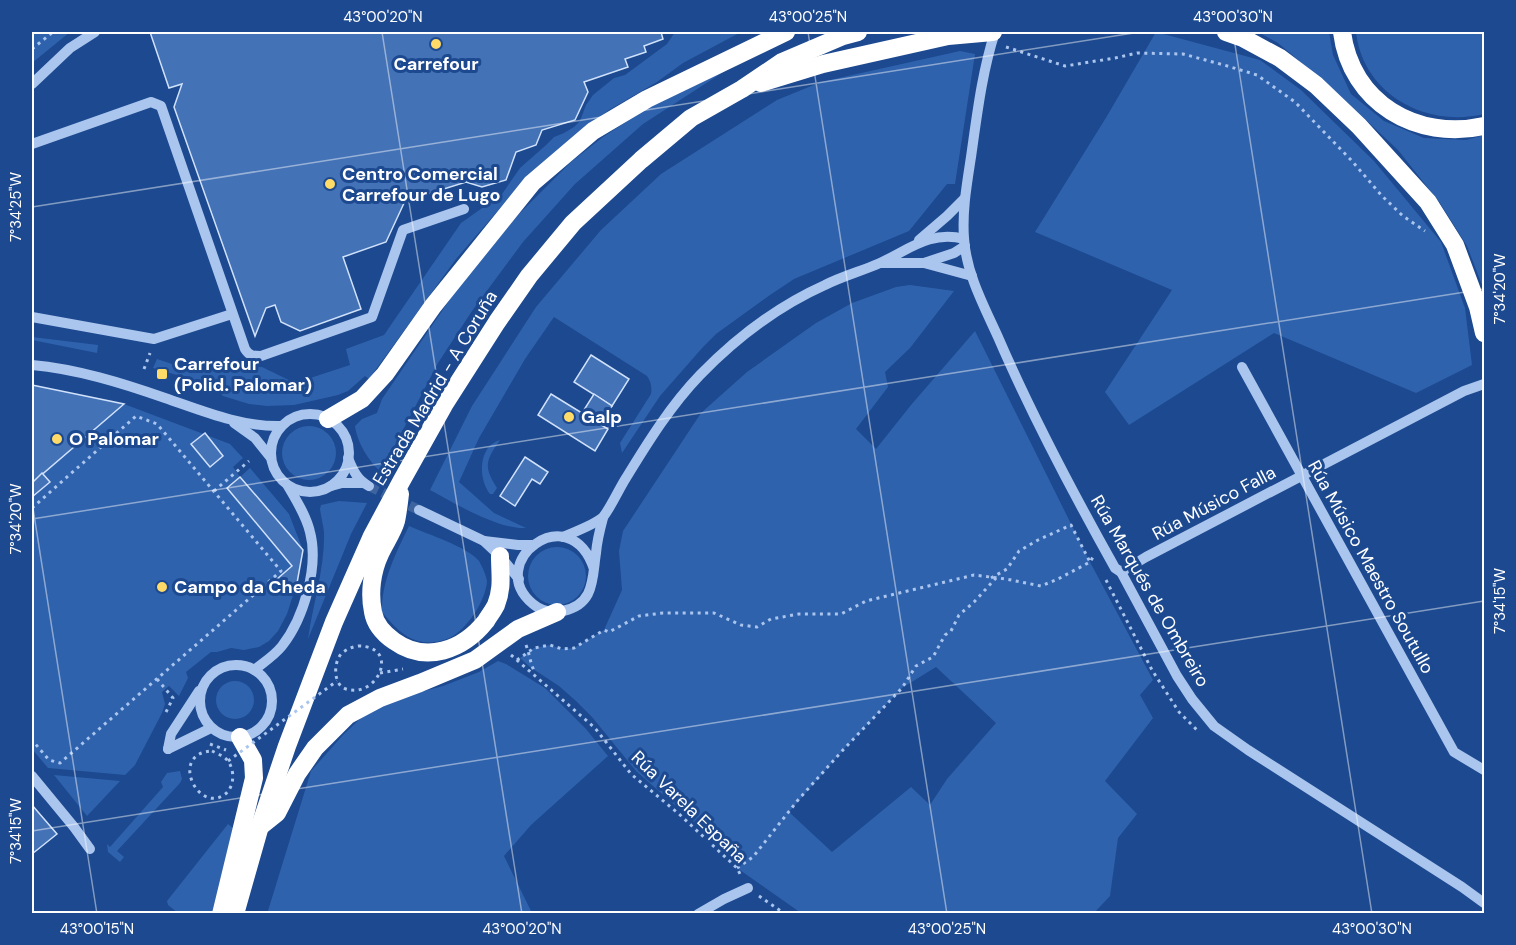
<svg xmlns="http://www.w3.org/2000/svg" width="1516" height="945" font-family="'DM Sans',sans-serif">
  <style>
    .green { fill: #2f62ad; fill-rule: evenodd }
    .building { fill: #4472b7; stroke: #d0e1fa; stroke-width: 1.5 }
    .lines { fill: none; stroke-linecap: round; stroke-linejoin: round }
    .minor-tunnel { stroke: #3e64a0; stroke-width: 10; stroke-dasharray: 10 5; stroke-linecap: butt }
    .path { stroke: #aac5ee; stroke-width: 3; stroke-dasharray: 3 4.5; stroke-linecap: butt }
    .minor { stroke: #aac5ee; stroke-width: 10 }
    .highway { stroke: #fff; stroke-width: 18 }
    .path-bridge { stroke: #aac5ee; stroke-width: 3; stroke-dasharray: 3 4.5; stroke-linecap: butt }
    .ticks { fill: none; stroke: #fff; stroke-width: 1.5; stroke-opacity: 0.45 }
    .poi-dot { fill: #feda68; stroke: #1c498f; stroke-width: 2 }
    .labels { text-anchor: middle; stroke-width: 6; stroke-linejoin: round; paint-order: stroke }
    .poi-label { font-size: 18px; font-weight: bold; fill: #fff; stroke: #1c498f; text-anchor: start }
    .street-label { font-size: 18px; fill: #fff; stroke: #1c498f }
    .neatline { fill: none; stroke: #fff; stroke-width: 2 }
    .ticks-label { font-size: 15px; text-anchor: middle; fill: #fff }
  </style>
  <rect width="100%" height="100%" fill="#1c498f"/>
  <g class="green">
    <polygon points="32,32 70,32 32,63"/>
    <polygon points="675,32 741,32 683,63 657,82 609,110 589,125 520,185 456,259 369,379 365,376 348,391 338,395 294,405 267,406 249,404 223,396 214,386 153,368 157,359 175,365 262,367 295,383 350,365 346,349 384,335 461,223 502,194 520,168 545,146 554,137 564,133 574,127 580,121 586,105 593,95 614,78 625,75 667,44"/>
    <polygon points="1156,32 1260,60 1301,90 1374,161 1441,242 1465,308 1472,365 1416,393 1274,333 1129,425 1105,392 1172,290 1035,232 1107,116"/>
    <polygon points="1258,32 1329,32 1333,55 1351,94 1384,121 1424,138 1466,140 1484,135 1484,290 1467,246 1440,203 1398,150 1335,91 1278,43"/>
    <path d="M1356 32H1484V114C1425 128 1363 94 1356 32Z"/>
    <path d="M960 51 975 54 955 184H947L909 231 794 279 770 295 716 334 703 347 660 396 622 453 620 443 651 394C652 387 651 382 647 376L554 317 525 359 479 438 459 482 494 513 526 528C499 530 454 503 430 490L472 406 536 307 601 230 661 174 777 100 821 82Z"/>
    <path d="M742 60 643 124 575 184 523 242 472 311 438 363 381 472C369 462 357 442 355 426L362 419 377 413 382 399 461 283 519 214 571 162 603 137 643 111Z"/>
    <path d="M910 285 954 291 910 348 885 372 888 387 856 429 876 449 911 405 975 331 1090 562 1153 680 1140 695 1153 718 1105 781 1137 814 1118 838 1110 896 1094 913H801L737 868 739 866 727 851 636 771 592 717 576 701 559 686 530 667 520 658 534 648 550 645 562 649 574 648 604 630 622 590 619 551 623 531 701 413 747 372 816 323 852 303 896 287ZM936 667 996 723 947 779 930 805 911 787 832 852 789 812 843 750 902 688Z"/>
    <polygon points="32,337 98,345 97,353 32,340"/>
    <polygon points="124,404 230,444 243,458 233,467 240,477 250,468 289,514 303,550 297,583 287,614 278,631 269,641 259,647 244,650 231,648 217,652 211,652 186,672 188,678 179,696 169,686 162,692 165,704 162,713 135,765 125,775 48,768 32,749 32,483"/>
    <circle cx="309" cy="453" r="27"/>
    <path d="M500 440C486 460 483 466 497 488L493 494H490C478 479 478 446 500 440Z"/>
    <path d="M339 501 367 503 351 534 308 639C313 603 325 568 324 532 323 524 321 516 320 509L321 505Z"/>
    <path d="M409 526C427 534 468 547 479 561 482 566 487 577 487 582 485 601 469 626 453 636 443 642 429 644 418 641 403 637 392 624 382 612 381 582 396 553 409 526Z"/>
    <circle cx="557" cy="576" r="29"/>
    <polygon points="498,661 506,664 545,688 586,729 608,756 531,825 504,856 532,913 267,914 311,771 343,735 366,713 394,699 443,686 479,672"/>
    <circle cx="235" cy="700" r="19"/>
    <polygon points="180,771 182,779 180,783 117,851 124,857 120,862 108,852 107,844 110,847 163,787 161,782 167,773"/>
    <polygon points="54,775 120,781 87,816"/>
    <polygon points="228,824 233,828 212,913 178,913 168,905 167,901"/>
  </g>
  <g class="building">
    <polygon points="150,32 662,32 661,32 663,39 644,46 646,52 625,59 628,67 584,82 588,92 575,120 542,130 536,145 516,152 506,180 482,187 466,182 405,201 386,242 343,257 361,309 300,331 281,322 275,305 266,308 255,336 174,107 182,84 169,88"/>
    <polygon points="591,355 629,379 612,406 574,382"/>
    <polygon points="32,385 124,404 32,483"/>
    <polygon points="551,394 608,429 595,451 538,415"/>
    <polygon points="594,394 612,406 601,425 582,413"/>
    <polygon points="205,433 223,456 210,467 191,444"/>
    <polygon points="525,457 548,472 540,484 532,479 515,506 500,496"/>
    <polygon points="42,473 50,482 32,497 32,483"/>
    <polygon points="240,477 303,550 297,583 287,591 277,579 292,566 227,488"/>
    <polygon points="32,805 57,834 32,854"/>
  </g>
  <g class="lines">
    <polyline class="minor-tunnel" points="369,486 419,510"/>
    <g class="path">
      <polyline points="1006,47 1065,66 1115,58 1137,53 1183,54 1224,65 1257,75 1295,102 1352,161 1382,196 1403,216 1425,231"/>
      <polyline points="32,49 53,32"/>
      <polyline points="144,369 150,353"/>
      <polyline points="214,491 249,461"/>
      <polyline points="32,508 136,416 157,424 281,571 60,763 49,760 32,740"/>
      <polyline points="991,578 1007,569 1019,551 1038,540 1071,525 1090,562"/>
      <polyline points="1106,580 1152,670 1179,712 1197,730"/>
      <path d="M526 645C530 655 530 663 535 673"/>
      <path d="M358 646C401 646 378 699 346 689 333 685 333 662 342 653 347 649 352 647 358 646Z"/>
      <polyline points="511,655 595,728 631,774 679,814 737,868 741,876"/>
      <polyline points="517,660 534,648 550,645 562,649 574,648 604,630 609,632 639,616 663,613 714,613 741,625 757,627 771,619 799,614 841,614 866,601 974,575 1006,579 1041,586 1058,579 1090,562 1093,557"/>
      <polyline points="380,673 403,669"/>
      <polyline points="157,679 173,698 166,712"/>
      <polyline points="210,744 226,750"/>
      <path d="M212 751C216 753 221 755 225 758 235 766 236 787 224 795 197 813 169 753 212 751Z"/>
      <polyline points="737,868 753,857 798,800 843,750 902,688 916,666 933,657 945,635 951,631 959,615 974,602 996,578"/>
      <polyline points="759,896 785,914"/>
    </g>
    <g class="minor">
      <path d="M995 32C982 72 977 115 971 157 967 183 962 211 964 238 966 273 984 306 998 337 1032 416 1073 493 1115 568L1121 572 1177 676 1192 699 1214 726 1248 750 1462 887 1484 903"/>
      <polyline points="32,84 70,48 95,32"/>
      <path d="M32 144 151 102 161 106 245 349C249 356 254 356 261 356L372 317 403 230 464 209"/>
      <polyline points="919,240 947,216 965,198"/>
      <polyline points="881,263 924,263 972,276"/>
      <polyline points="924,263 954,253 965,246"/>
      <polyline points="32,317 154,339 232,314"/>
      <path d="M32 365C77 369 122 383 165 398 203 411 241 427 281 426"/>
      <polyline points="1242,367 1454,752 1484,770"/>
      <circle cx="310" cy="453" r="39"/>
      <polyline points="234,423 255,438 271,458"/>
      <path d="M348 458C353 470 357 480 369 486"/>
      <polyline points="331,486 342,483 362,483"/>
      <polyline points="419,510 484,541 500,556 519,579"/>
      <path d="M563 537C572 533 596 524 603 517 610 509 620 487 626 478 648 442 671 405 700 375 736 338 778 306 825 285 843 276 862 271 880 263 908 250 931 230 964 239"/>
      <polyline points="484,541 518,545 532,545"/>
      <path d="M594 569C570 496 483 563 533 604 541 611 552 613 563 611 595 604 592 579 596 553 597 541 600 529 603 518"/>
      <polyline points="1121,572 1146,557 1464,391 1484,384"/>
      <circle cx="236" cy="701" r="36"/>
      <path d="M254 670C264 662 274 656 282 646 304 618 319 566 310 532 306 515 296 500 288 486"/>
      <polyline points="168,749 171,734 199,691"/>
      <polyline points="168,749 211,728"/>
      <polyline points="32,776 74,827 90,849"/>
      <polyline points="698,914 724,899 748,888"/>
    </g>
    <g class="highway">
      <polyline points="1226,32 1243,38 1280,58 1316,85 1359,126 1428,202 1455,245 1478,307 1484,333"/>
      <path d="M1342 32C1351 103 1417 141 1484 126"/>
      <polyline points="761,83 823,64 948,36 993,32"/>
      <polyline points="328,419 362,399 385,374 433,306 532,183 593,131 647,99 786,32"/>
      <path d="M400 494C399 502 398 512 396 521 393 532 385 543 380 554 372 571 369 593 373 612 375 624 384 634 394 641 426 664 463 650 486 621 489 616 493 611 496 605 503 587 500 575 500 556"/>
      <polyline points="262,825 277,813 297,774 315,748 348,715 380,698 420,683 475,660 518,629 557,612"/>
      <polyline points="221,914 254,778 253,760 240,737"/>
      <polyline points="235,914 260,826 287,746 334,622 372,536 402,480 444,405 497,322 529,276 573,223 641,160 691,118 742,89 782,62 843,36 858,32"/>
    </g>
    <polyline class="path-bridge" points="228,761 337,681"/>
  </g>
  <path class="ticks" d="M382 32 522 914M808 32 947 914M1233 32 1372 914M32 207 1140 32M32 502 97 914M32 519 1484 289M32 831 1484 601M1483 914 1484 913"/>
  <g class="poi-dot">
    <circle cx="436" cy="44" r="6"/>
    <circle cx="330" cy="184" r="6"/>
    <rect x="156" y="368" width="12" height="12" rx="3"/>
    <circle cx="569" cy="417" r="6"/>
    <circle cx="57" cy="439" r="6"/>
    <circle cx="162" cy="587" r="6"/>
  </g>
  <g class="labels">
    <g class="poi-label">
      <text x="436" y="70" text-anchor="middle">Carrefour</text>
      <text x="342" y="180">Centro Comercial<tspan x="342" dy="21">Carrefour de Lugo</tspan></text>
      <text x="174" y="370">Carrefour<tspan x="174" dy="21">(Polid. Palomar)</tspan></text>
      <text x="581" y="423">Galp</text>
      <text x="69" y="445">O Palomar</text>
      <text x="174" y="593">Campo da Cheda</text>
    </g>
    <g class="street-label">
      <text transform="translate(435 388) rotate(-59)" y="6">Estrada Madrid - A Coruña</text>
      <text transform="translate(1214 503) rotate(-28)" y="6">Rúa Músico Falla</text>
      <text transform="translate(1371 567) rotate(61)" y="6">Rúa Músico Maestro Soutullo</text>
      <text transform="translate(1150 591) rotate(60)" y="6">Rúa Marqués de Ombreiro</text>
      <text transform="translate(689 807) rotate(44)" y="6">Rúa Varela España</text>
    </g>
  </g>
  <rect width="1516" height="945" fill="none" stroke="#1c498f" stroke-width="66"/>
  <rect x="33" y="33" width="1450" height="879" class="neatline"/>
  <g class="ticks-label">
    <text x="383" y="22">43°00'20"N</text>
    <text x="808" y="22">43°00'25"N</text>
    <text x="1233" y="22">43°00'30"N</text>
    <text transform="translate(16 207) rotate(-90)" y="5">7°34'25"W</text>
    <text transform="translate(1500 289) rotate(-90)" y="5">7°34'20"W</text>
    <text transform="translate(16 519) rotate(-90)" y="5">7°34'20"W</text>
    <text transform="translate(1500 601) rotate(-90)" y="5">7°34'15"W</text>
    <text transform="translate(16 831) rotate(-90)" y="5">7°34'15"W</text>
    <text x="97" y="934">43°00'15"N</text>
    <text x="522" y="934">43°00'20"N</text>
    <text x="947" y="934">43°00'25"N</text>
    <text x="1372" y="934">43°00'30"N</text>
  </g>
</svg>
